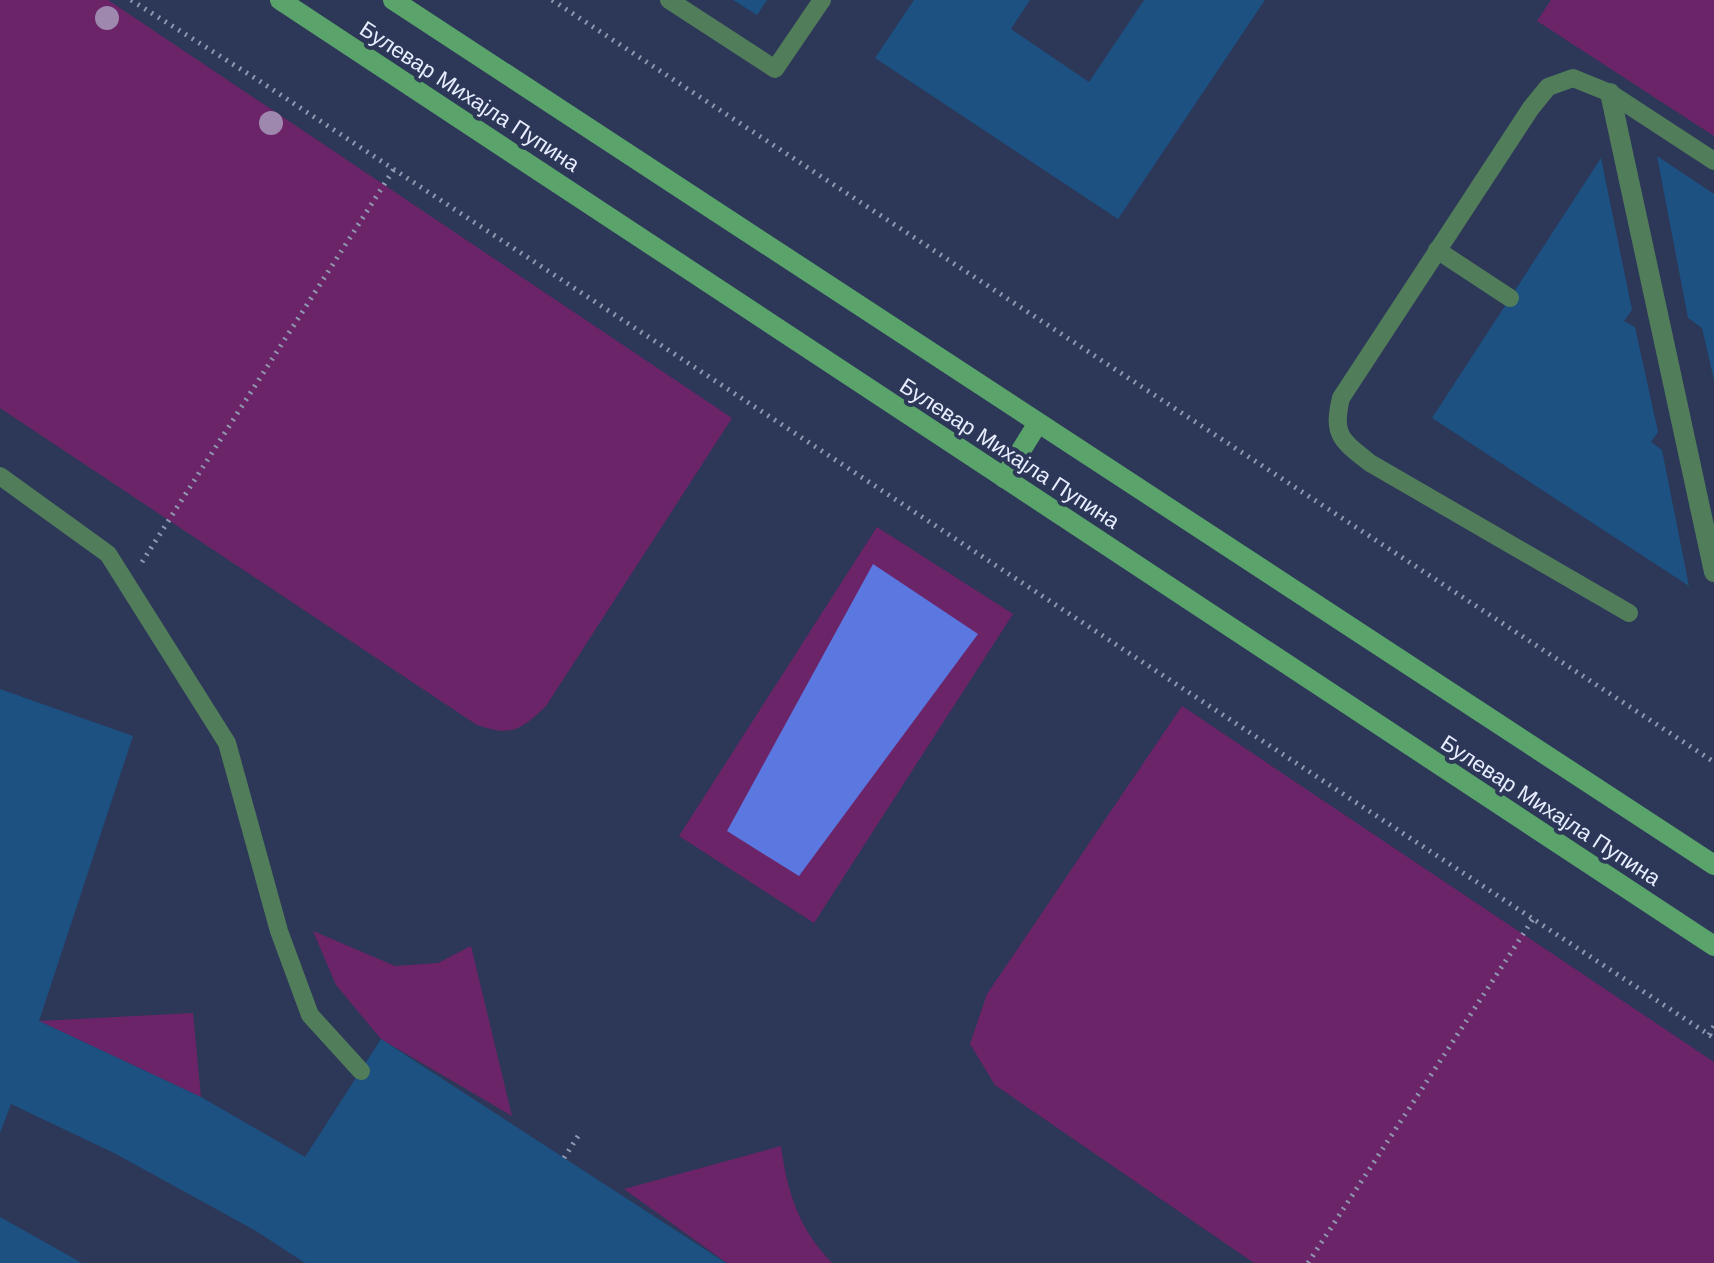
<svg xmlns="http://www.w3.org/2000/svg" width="1714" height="1263" font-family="Helvetica,sans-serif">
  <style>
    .green { fill: #6c2468 }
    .water { fill: #5b77e0 }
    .building { fill: #1c5181 }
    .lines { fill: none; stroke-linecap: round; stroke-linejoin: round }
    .path { stroke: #8f97b0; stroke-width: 5; stroke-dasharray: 2 6; stroke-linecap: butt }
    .service { stroke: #517d5a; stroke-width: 18 }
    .pedestrian { stroke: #517d5a; stroke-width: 20 }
    .secondary { stroke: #5aa36b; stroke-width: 20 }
    .tree { fill: #9e88ae }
    .labels { text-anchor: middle; stroke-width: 8; stroke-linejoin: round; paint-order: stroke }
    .street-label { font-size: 22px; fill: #e8eeff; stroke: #2d3758 }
  </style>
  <rect width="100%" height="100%" fill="#2d3758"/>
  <g class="green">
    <path d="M0 0H108L732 418 546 706C521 730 512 737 477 725L0 408Z"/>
    <polygon points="1551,0 1714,0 1714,136 1537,21"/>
    <polygon points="877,527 1013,614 814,923 679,836"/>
    <polygon points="1182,706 1714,1062 1714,1263 1254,1263 995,1085 970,1044 987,994"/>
    <polygon points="313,931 395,966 438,963 471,946 512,1116 381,1039 336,985"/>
    <polygon points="193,1013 201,1097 39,1021"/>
    <path d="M781 1146C787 1192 799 1229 832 1263H727L624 1189Z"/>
  </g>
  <polygon class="water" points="873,564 978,634 799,876 727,831"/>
  <g class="building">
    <polygon points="733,0 767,0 757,15"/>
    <polygon points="914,0 1030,0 1011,29 1089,82 1144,0 1265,0 1118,219 875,58"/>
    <polygon points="1657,156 1714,194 1714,380 1702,328 1688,318"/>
    <polygon points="1601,158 1632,310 1624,321 1635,327 1658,432 1651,442 1662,450 1689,586 1432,418"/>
    <polygon points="0,689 133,736 39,1021 201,1097 305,1157 381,1039 726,1263 305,1263 256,1231 116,1154 11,1104 0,1133"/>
    <polygon points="0,1217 82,1263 0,1263"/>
  </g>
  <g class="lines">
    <g class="path">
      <polyline points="131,0 258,80 1714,1038"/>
      <polyline points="552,0 1714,762"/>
      <polyline points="142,562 394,169"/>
      <polyline points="1709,1035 1714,1026"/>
      <polyline points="564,1158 580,1133"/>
      <polyline points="1308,1263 1533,919"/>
    </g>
    <g class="service">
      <polyline points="669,0 775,69 822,0"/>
      <polyline points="1437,250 1510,298"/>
      <polyline points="0,476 108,554 227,743 279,931 310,1015 361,1071"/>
      <path d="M1629 613 1370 463C1341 440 1332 435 1341 398L1531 108 1548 87 1573 78 1610 93 1714 161"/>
    </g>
    <polyline class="pedestrian" points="1610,93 1714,572"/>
    <g class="secondary">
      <polyline points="280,0 1714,946"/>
      <polyline points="393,0 1714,865"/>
      <polyline points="1004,478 1038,423"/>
    </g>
  </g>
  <g class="tree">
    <circle cx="107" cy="18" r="12"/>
    <circle cx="271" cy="123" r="12"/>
  </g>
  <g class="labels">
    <g class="street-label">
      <text transform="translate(470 96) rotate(33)" y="8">Булевар Михајла Пупина</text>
      <text transform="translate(1010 453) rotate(33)" y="8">Булевар Михајла Пупина</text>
      <text transform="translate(1551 810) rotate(33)" y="8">Булевар Михајла Пупина</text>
    </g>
  </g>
</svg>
